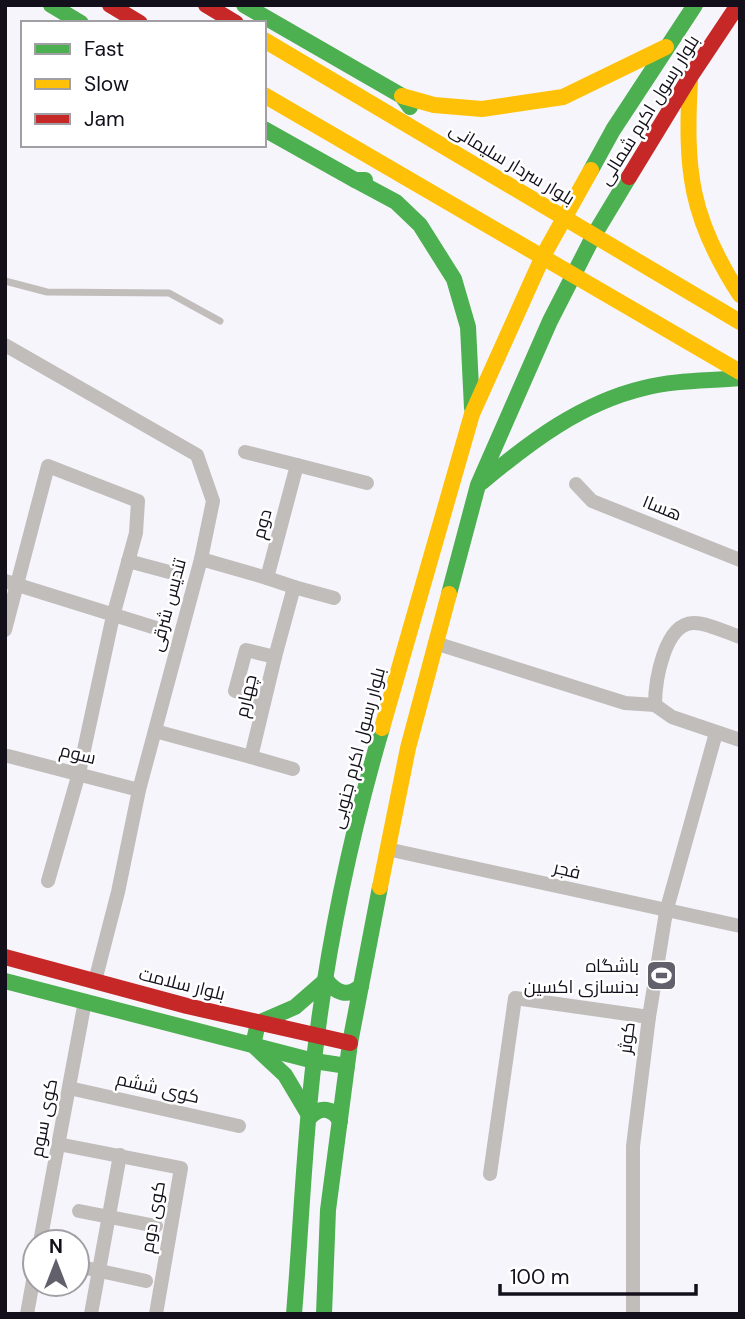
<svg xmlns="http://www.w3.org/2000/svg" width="745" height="1319" font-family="'DM Sans',Cairo,sans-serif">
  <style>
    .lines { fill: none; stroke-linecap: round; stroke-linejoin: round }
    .lane { stroke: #c1bdbb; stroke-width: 7 }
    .street { stroke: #c1bdbb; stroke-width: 14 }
    .fast { stroke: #4caf50; stroke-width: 16 }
    .slow { stroke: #ffc107; stroke-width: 16 }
    .jam { stroke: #c62828; stroke-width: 16 }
    .labels { text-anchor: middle; stroke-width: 5; stroke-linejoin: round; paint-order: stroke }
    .street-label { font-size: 18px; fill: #13101b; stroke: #fff }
    .poi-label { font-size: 18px; fill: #13101b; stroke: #fff; text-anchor: end }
  </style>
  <rect width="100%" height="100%" fill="#f6f5fc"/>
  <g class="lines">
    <polyline class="lane" points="5,281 47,292 169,293 220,321"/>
    <g class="street">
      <polyline points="5,345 197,455 213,501 201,559 139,790 118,892 95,981"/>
      <polyline points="297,465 367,483"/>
      <polyline points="576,484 592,501 740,560"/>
      <polyline points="201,559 267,578 297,465 245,452"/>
      <polyline points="128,561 173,573"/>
      <polyline points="267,578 294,587"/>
      <polyline points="5,581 156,628"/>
      <polyline points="5,630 48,466 138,501 136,533 113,616 79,773 48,881"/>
      <path d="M740 637C728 633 705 622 693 623 664 624 655 682 655 705L672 717 740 740"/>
      <polyline points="435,643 625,703 655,705"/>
      <polyline points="264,701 235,691 246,650 275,657"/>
      <polyline points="155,731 251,757 275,657 294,587 334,598"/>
      <polyline points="8,756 139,790"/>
      <polyline points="251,757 293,769"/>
      <polyline points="387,849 740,926"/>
      <polyline points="69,1088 239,1126"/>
      <polyline points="58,1144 181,1168 156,1314"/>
      <polyline points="490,1174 515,998 649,1017"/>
      <polyline points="79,1211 156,1226"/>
      <polyline points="40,1242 85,1001"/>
      <polyline points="77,1266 146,1281"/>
      <polyline points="27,1314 35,1270"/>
      <polyline points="91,1314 120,1155"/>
      <polyline points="633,1314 633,1146 649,1017 666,912 716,733"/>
    </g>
    <g class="fast">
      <polyline points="51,5 81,23"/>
      <polyline points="244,5 402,96 410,107"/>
      <polyline points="264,129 355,180 365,180"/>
      <polyline points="591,170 613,130 695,5"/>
      <polyline points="355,180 396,202 420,225 454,279 468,327 472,408"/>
      <path d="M482 482C530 442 581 403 644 388 675 380 708 381 740 378"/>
      <polyline points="449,594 478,485 550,321 594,235 629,177"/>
      <polyline points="5,981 314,1061 347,1066"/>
      <path d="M340 1121C333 1108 321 1106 310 1117L285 1075 253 1045 258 1023 295 1007 326 980C336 993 348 998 361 986"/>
      <path d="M294 1314C301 1230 304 1144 314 1060 327 948 350 837 382 728"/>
      <polyline points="324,1314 328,1210 350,1043 380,887"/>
    </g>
    <g class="slow">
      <polyline points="264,40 740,322"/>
      <path d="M690 81C685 171 690 218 740 295"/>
      <polyline points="264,95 740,372"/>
      <polyline points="402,96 434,105 482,109 563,97 666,47"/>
      <polyline points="382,728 472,414 543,256 591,170"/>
      <polyline points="380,887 408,748 449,594"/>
    </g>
    <g class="jam">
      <polyline points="110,5 140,23"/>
      <polyline points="206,5 236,23"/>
      <polyline points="629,177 690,77 738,5"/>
      <polyline points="5,957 187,1006 350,1043"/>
    </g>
  </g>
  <defs>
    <symbol id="stadium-square" viewBox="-11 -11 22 22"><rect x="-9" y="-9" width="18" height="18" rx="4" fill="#62606a" stroke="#fff"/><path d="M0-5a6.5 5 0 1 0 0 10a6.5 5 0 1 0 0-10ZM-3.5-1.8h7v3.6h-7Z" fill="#fff"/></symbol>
  </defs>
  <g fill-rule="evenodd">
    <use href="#stadium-square" x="644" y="958" width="35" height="35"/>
  </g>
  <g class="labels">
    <g class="street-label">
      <text transform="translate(649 110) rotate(-58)" y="6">بلوار رسول اکرم شمالی</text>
      <text transform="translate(512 164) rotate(31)" y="6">بلوار سردار سلیمانی</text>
      <text transform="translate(662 508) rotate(22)" y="6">هسا۱</text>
      <text transform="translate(262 524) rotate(-75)" y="6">دوم</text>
      <text transform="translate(168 605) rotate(-75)" y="6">تندیس شرقی</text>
      <text transform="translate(246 696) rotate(-77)" y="6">چهارم</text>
      <text transform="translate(358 748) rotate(-75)" y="6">بلوار رسول اکرم جنوبی</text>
      <text transform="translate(78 754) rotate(14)" y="6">سوم</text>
      <text transform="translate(567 870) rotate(13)" y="6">فجر</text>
      <text transform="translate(182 984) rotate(14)" y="6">بلوار سلامت</text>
      <text transform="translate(627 1038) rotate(-83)" y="6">کوثر</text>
      <text transform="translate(158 1088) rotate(13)" y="6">کوی ششم</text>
      <text transform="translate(44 1118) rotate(-79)" y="6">کوی سوم</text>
      <text transform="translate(153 1217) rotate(-80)" y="6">کوی دوم</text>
    </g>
    <g class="poi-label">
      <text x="639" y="972">باشگاه<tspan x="639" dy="21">بدنسازی اکسین</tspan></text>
    </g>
  </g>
  <rect width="745" height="1319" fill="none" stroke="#13101b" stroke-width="14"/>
  <rect x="21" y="21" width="245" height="126" fill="#ffffff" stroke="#a19fa4" stroke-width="2"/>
  <rect x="35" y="44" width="35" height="10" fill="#4caf50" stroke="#a19fa4" stroke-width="2"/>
  <text x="84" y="56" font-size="21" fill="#13101b">Fast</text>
  <rect x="35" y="79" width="35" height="10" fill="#ffc107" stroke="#a19fa4" stroke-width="2"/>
  <text x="84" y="91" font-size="21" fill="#13101b">Slow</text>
  <rect x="35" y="114" width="35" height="10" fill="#c62828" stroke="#a19fa4" stroke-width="2"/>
  <text x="84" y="126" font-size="21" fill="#13101b">Jam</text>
  <g transform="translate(56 1263)"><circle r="33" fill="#ffffff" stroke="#a19fa4" stroke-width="2"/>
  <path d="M0-5L12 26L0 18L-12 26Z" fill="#62606a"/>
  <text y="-10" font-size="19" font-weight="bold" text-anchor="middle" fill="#13101b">N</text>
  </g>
  <path d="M500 1284v10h196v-10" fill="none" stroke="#13101b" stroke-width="3.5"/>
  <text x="510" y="1284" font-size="21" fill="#13101b" stroke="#ffffff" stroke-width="5" paint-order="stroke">100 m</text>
</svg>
